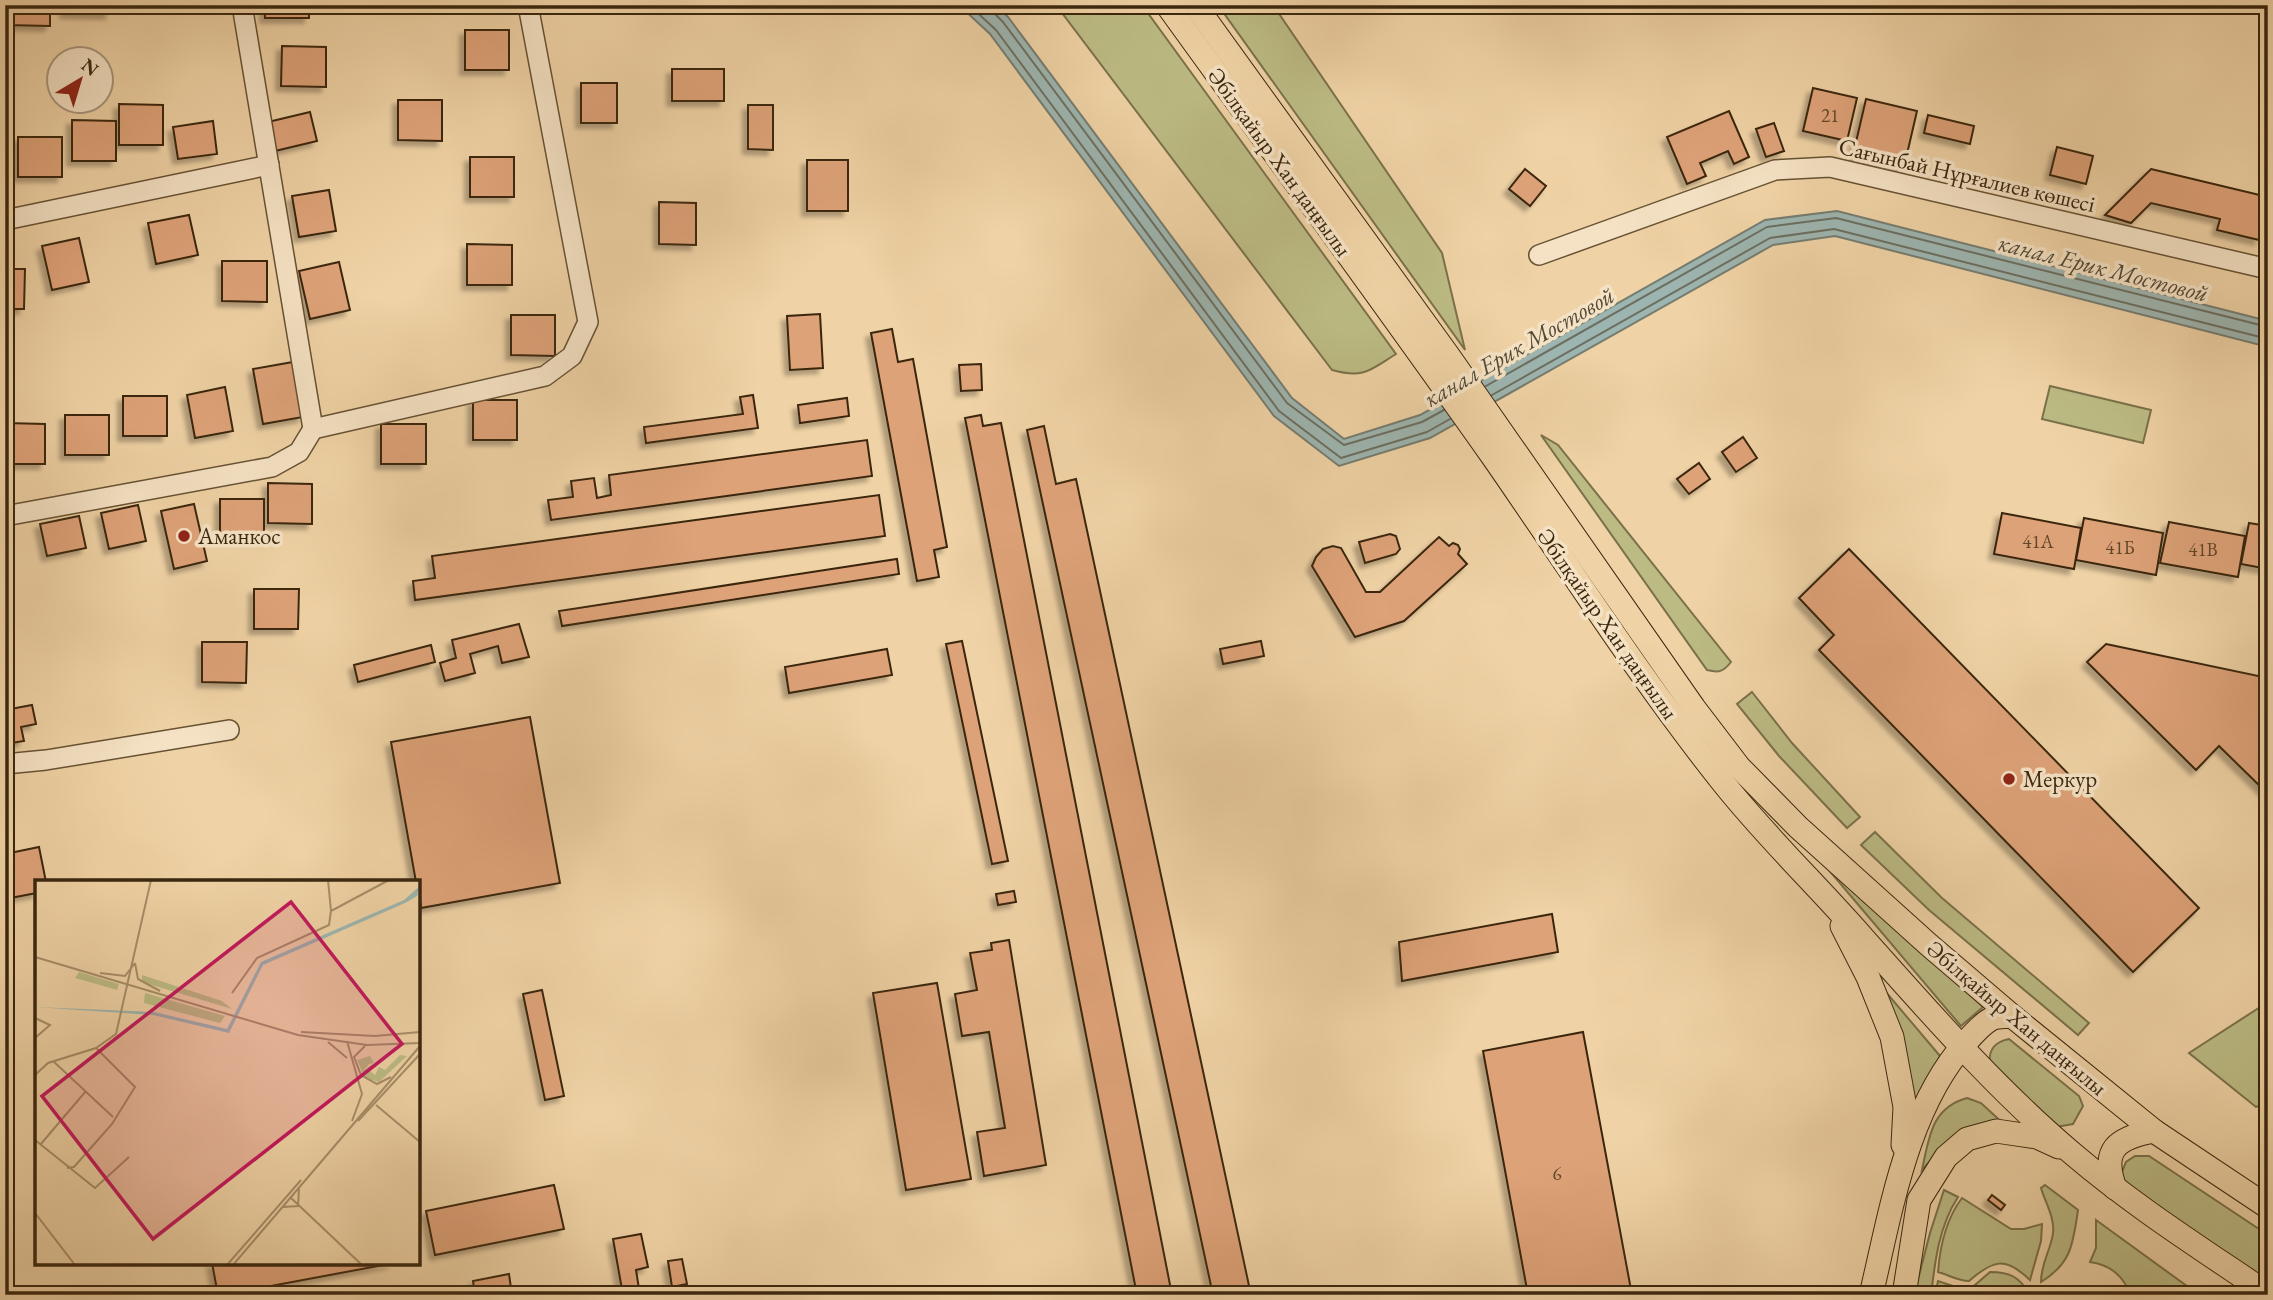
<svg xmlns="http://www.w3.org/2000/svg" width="2273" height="1300" font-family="'EB Garamond',serif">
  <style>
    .green { fill: #bcbb84; stroke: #7b714a; stroke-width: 2 }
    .water { fill: #9db5b0; stroke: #757c70; stroke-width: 2 }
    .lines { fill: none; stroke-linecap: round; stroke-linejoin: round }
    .shore { stroke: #6c6e60; stroke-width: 2 }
    .building { fill: #dea278; stroke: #3a270f; stroke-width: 2; filter: url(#shadow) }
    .minor-casing { stroke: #675234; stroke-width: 22 }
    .major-casing { stroke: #3a270f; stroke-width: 25 }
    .minor { stroke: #f5e2c4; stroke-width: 19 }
    .major { stroke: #efd2a5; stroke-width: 23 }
    .poi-dot { fill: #8f2418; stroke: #f5e2c4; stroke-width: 2.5 }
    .labels { text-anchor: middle; stroke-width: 7; stroke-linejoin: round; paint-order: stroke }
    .number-label { font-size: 19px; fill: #634629 }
    .street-label { font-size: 23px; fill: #3a270f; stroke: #f5e2c4 }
    .poi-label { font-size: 23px; fill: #3a270f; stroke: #f5e2c4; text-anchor: start }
    .water-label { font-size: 24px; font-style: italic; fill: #534a37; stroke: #f5e2c4 }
    .inset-road { fill: none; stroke: #a78e69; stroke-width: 2 }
    .view { fill: #c2185b; fill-opacity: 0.15; stroke: #c2185b; stroke-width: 3.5 }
    .inset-edge { fill: none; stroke: #3a270f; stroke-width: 3.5 }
  </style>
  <defs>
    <filter id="shadow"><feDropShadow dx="-5" dy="5" stdDeviation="2" flood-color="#0004"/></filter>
  </defs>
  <rect width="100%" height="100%" fill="#efd2a5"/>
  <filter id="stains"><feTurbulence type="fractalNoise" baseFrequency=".00286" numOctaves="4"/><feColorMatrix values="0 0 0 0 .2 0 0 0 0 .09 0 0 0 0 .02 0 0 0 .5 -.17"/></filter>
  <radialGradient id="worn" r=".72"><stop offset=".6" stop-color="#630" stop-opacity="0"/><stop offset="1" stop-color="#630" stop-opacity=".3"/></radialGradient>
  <g class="green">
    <path d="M1056 5H1142L1396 354C1370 370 1364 379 1332 370Z"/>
    <polygon points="1218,5 1273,5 1442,253 1465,350"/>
    <polygon points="2050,386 2151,410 2143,443 2042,419"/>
    <path d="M1541 435 1558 445 1731 662C1723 672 1719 673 1707 670Z"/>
    <polygon points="1752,692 1792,743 1860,817 1847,828 1779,756 1737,704"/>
    <polygon points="1875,832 1942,898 2089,1023 2078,1035 1929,910 1861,845"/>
    <polygon points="1800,836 1983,1007 1961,1026"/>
    <polygon points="1885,991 1940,1056 1915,1108"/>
    <polygon points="2268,1002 2268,1103 2256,1107 2189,1053"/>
    <path d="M2009 1039 2079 1096 2083 1106 2073 1124 2056 1127 1990 1064C1988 1049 1995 1042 2009 1039Z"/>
    <path d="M1967 1098 1981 1103 2006 1126 1937 1153 1922 1170C1929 1138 1931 1108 1967 1098Z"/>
    <polygon points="2135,1156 2149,1156 2268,1235 2268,1281 2125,1188 2121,1174 2126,1162"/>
    <path d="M2045 1185 2078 1210C2073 1243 2072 1263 2041 1282 2041 1262 2051 1250 2053 1233 2055 1218 2045 1202 2041 1188Z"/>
    <path d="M1944 1190 1958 1197C1939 1226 1935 1261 1931 1295H1914L1930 1233Z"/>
    <path d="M1962 1198 2011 1229H2024L2042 1224 2041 1241 2030 1280C2005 1256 1993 1260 1969 1281 1958 1281 1949 1275 1938 1272 1940 1246 1946 1219 1962 1198Z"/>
    <path d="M2096 1220 2191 1289 2194 1295H2131C2123 1276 2111 1265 2090 1262L2096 1248Z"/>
    <path d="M1990 1272C2010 1272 2020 1277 2030 1295H2025L2015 1288H2002L1989 1295H1935L1938 1281 1968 1291Z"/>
  </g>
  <polygon class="water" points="959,5 995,5 1008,17 1292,398 1344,439 1420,415 1765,220 1837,211 2268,321 2268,347 1835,236 1773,245 1430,438 1339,466 1274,416 990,34"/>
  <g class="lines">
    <g class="shore">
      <polyline points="969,5 996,30 1279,411 1341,458 1427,432 1450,419"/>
      <polyline points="991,5 993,12 1003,22 1287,403 1344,445 1422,422 1444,410"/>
      <polyline points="1486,386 1767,227 1836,218 2268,327"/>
      <polyline points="1492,395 1770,238 1834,229 2268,339"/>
    </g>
  </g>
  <g class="building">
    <polygon points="6,5 50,5 50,26 6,25"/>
    <polygon points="65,5 110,5 110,14 65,13"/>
    <rect x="265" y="5" width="44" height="13"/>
    <rect x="465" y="30" width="44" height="40"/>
    <polygon points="282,46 326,47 326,87 281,86"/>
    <rect x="672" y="69" width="52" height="32"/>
    <rect x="581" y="83" width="36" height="40"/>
    <polygon points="1813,88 1857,98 1847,141 1803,131"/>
    <polygon points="1866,99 1917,111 1904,167 1853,155"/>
    <polygon points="398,100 442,100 442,141 398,140"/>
    <polygon points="119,104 163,105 163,145 119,145"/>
    <polygon points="748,105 773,105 773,150 748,149"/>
    <polygon points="1729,111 1749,157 1734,164 1728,151 1700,163 1706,176 1687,184 1667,137"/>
    <polygon points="310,112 317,141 275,151 268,122"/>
    <polygon points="1928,115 1974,126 1970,144 1924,133"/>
    <polygon points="72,120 116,121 116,161 72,161"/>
    <polygon points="213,121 217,154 178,159 173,127"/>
    <polygon points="1774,123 1784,151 1766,157 1756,129"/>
    <rect x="18" y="137" width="44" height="40"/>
    <polygon points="2057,147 2093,156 2086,184 2050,175"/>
    <rect x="470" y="157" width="44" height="40"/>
    <rect x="807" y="160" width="41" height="51"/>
    <polygon points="1525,169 1546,186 1530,206 1509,189"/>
    <polygon points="2151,169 2268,197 2259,240 2217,230 2220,219 2151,203 2131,223 2105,215"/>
    <polygon points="329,190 336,231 299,237 292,196"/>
    <polygon points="659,202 696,203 696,245 659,244"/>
    <polygon points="189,215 198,255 156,264 148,223"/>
    <polygon points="79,238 89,282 52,290 42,246"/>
    <polygon points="467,244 512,245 512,285 467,285"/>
    <polygon points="222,261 267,261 267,302 222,301"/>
    <polygon points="339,262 350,310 310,319 299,271"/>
    <polygon points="5,269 25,269 24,309 5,309"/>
    <polygon points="820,314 823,368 790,370 787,316"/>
    <polygon points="511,315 555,315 555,356 511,355"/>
    <polygon points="892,329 898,362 913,359 947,547 934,550 939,577 917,581 871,333"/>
    <polygon points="293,362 303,417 263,424 253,369"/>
    <polygon points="981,364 982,390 961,391 959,365"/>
    <polygon points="225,387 233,431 195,438 187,395"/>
    <polygon points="753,395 758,428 646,443 644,427 743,414 740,397"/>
    <rect x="123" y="396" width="44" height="40"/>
    <polygon points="847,398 849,416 800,423 798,405"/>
    <rect x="473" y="400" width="44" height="40"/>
    <rect x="65" y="415" width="44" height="40"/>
    <polygon points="981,415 983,426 1001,423 1172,1295 1137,1295 965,418"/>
    <polygon points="5,423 45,424 45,464 5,464"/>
    <rect x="381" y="424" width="45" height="40"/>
    <polygon points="1044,426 1056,484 1076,479 1251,1295 1213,1295 1027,430"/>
    <polygon points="1743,437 1757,458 1736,472 1722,452"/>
    <polygon points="867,440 872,476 551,520 548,500 573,497 571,481 594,478 597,498 611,495 609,475"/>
    <polygon points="1699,463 1710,479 1689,494 1677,479"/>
    <polygon points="268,483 312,484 312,524 268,523"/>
    <polygon points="879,495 885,536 415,600 413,581 435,578 432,556"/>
    <rect x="220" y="499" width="44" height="40"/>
    <polygon points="194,504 207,561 174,569 161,511"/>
    <polygon points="138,505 146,541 109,549 101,513"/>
    <polygon points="2002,513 2081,528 2074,569 1994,554"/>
    <polygon points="79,516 86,548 47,556 40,524"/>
    <polygon points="2084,518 2163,533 2156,575 2076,560"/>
    <polygon points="2169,522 2245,536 2238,577 2160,563"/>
    <polygon points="2249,523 2268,526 2268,569 2241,564"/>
    <polygon points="1390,534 1396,536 1400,549 1396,554 1365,563 1359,542"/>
    <polygon points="1439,537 1449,546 1453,543 1458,545 1460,549 1458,554 1467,564 1404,621 1355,637 1312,566 1316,557 1323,549 1333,546 1341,548 1366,592 1380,592"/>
    <polygon points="1849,549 2199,908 2133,972 1819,650 1834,635 1799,598"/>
    <polygon points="897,559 899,574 562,626 559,611"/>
    <polygon points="254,589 299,589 298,629 254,629"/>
    <polygon points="519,624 529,657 502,663 498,646 470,654 475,673 445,681 440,663 456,658 452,640"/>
    <polygon points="962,641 1008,861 992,864 946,644"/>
    <polygon points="1261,641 1264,656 1223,664 1220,649"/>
    <polygon points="202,642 247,642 246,683 202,682"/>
    <polygon points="2106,644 2268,678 2268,794 2219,746 2196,770 2087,662"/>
    <polygon points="431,645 435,662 358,682 354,665"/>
    <polygon points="887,649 892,675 789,693 785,667"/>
    <polygon points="32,705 36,724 21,727 24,741 5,744 5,710"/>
    <polygon points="530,717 560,883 421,908 418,882 416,882 391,742"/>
    <polygon points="39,847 46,882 37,882 37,893 5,899 5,854"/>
    <polygon points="1014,891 1016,902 998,905 996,894"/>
    <polygon points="1552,914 1558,952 1402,981 1399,942"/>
    <polygon points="1009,940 1046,1165 984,1176 977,1132 1005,1128 989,1032 962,1036 955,994 977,990 970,953 992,950 991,943"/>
    <polygon points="937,983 971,1179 906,1190 873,993"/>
    <polygon points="542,990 564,1096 545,1100 523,994"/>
    <polygon points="1583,1032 1632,1295 1528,1295 1483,1051"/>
    <polygon points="554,1185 564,1229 435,1255 426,1211"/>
    <polygon points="1992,1195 2005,1205 2001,1210 1988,1200"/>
    <polygon points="641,1234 648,1267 636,1270 640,1295 623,1295 613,1239"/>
    <polygon points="682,1259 687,1284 672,1287 668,1261"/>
    <polygon points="212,1263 394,1263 223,1295 218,1295"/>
    <polygon points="509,1274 512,1295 475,1295 473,1281"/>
  </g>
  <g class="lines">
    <defs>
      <g id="minor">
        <polyline points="242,5 313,429"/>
        <polyline points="5,220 269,165"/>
        <polyline points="1539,255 1775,170 1830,167 2268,269"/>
        <polyline points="5,516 272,467 299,452 313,429 545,376 572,356 588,322 528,5"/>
        <polyline points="5,764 46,760 229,730"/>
      </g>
      <g id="major">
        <path d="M1167 5C1276 156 1386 305 1493 457 1568 565 1639 677 1721 780 1765 836 1817 885 1864 939 1931 1014 1996 1089 2073 1154 2134 1206 2202 1249 2268 1294"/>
        <polyline points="1195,5 1450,358 1694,708 1739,767 1798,827 1929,945 2012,1016 2154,1131 2268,1207"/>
        <polyline points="1842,926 1868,977 1892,1037 1905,1107 1903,1145"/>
        <path d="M2115 1188C2101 1150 2116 1138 2154 1131"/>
        <path d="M1871 1295C1891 1211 1907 1107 1967 1041 1974 1033 1982 1024 1991 1019 1997 1016 2005 1017 2012 1016"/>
        <polyline points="1904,1295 1919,1200 1946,1157 1967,1139 1996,1131 2037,1137 2059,1147"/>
      </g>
    </defs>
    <use href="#minor" class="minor-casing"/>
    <use href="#major" class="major-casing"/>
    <use href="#minor" class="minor"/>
    <use href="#major" class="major"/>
  </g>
  <g class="poi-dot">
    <circle cx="184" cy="536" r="7"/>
    <circle cx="2009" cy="779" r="7"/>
  </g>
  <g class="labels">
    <g class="number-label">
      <text x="1830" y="122">21</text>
      <text x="2038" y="548">41А</text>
      <text x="2120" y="554">41Б</text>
      <text x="2203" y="556">41В</text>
      <text x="1557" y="1180">6</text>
    </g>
    <g class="street-label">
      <text transform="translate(1280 162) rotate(54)" y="8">Әбілқайыр Хан даңғылы</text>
      <text transform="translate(1967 175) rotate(13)" y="8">Сағынбай Нұрғалиев көшесі</text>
      <text transform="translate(1608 624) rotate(55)" y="8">Әбілқайыр Хан даңғылы</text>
      <text transform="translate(2017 1018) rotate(40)" y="8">Әбілқайыр Хан даңғылы</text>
    </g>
    <g class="poi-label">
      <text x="198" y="544">Аманкос</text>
      <text x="2023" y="787">Меркур</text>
    </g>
    <g class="water-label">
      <text transform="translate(2103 268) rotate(14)" y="8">канал Ерик Мостовой</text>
      <text transform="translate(1519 347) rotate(-30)" y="8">канал Ерик Мостовой</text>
    </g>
  </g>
  <g transform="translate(35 880)">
    <rect width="385" height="385" fill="#efd2a5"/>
    <path d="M44 92 84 104 82 110 40 98ZM107 95 187 121 197 129 107 102ZM110 113 190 136 185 143 109 123ZM365 175 372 176 344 202 330 198 322 180 335 176 339 183 334 184 328 191 338 184 335 191 340 195 344 187 350 190Z" fill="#bcbb84"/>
    <path d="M385 6 382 16 370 23 228 85 194 153 118 135 0 127 119 132 192 149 226 82 369 20Z" fill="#9db5b0"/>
    <path class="inset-road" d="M293 0 296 31M0 77 263 155 332 165 385 163M100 83 103 99 125 111M65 93 90 96 100 83M197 113 222 78 294 45 296 31 354 0M0 138 15 145 0 158M266 152 340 156 385 152M312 161 327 214 317 241M293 162 312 178M330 166 319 177 326 195 342 204 356 197M18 181 78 237M0 195 13 183 61 168 81 154 116 0M341 225 385 262M323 241 385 174M0 260 60 308 94 277M5 265 51 211M32 288 39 287 77 244 100 207 61 168M255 317 327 385M248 327 263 326 264 309M0 333 40 385M192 385 266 300M198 385 385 166"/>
    <path class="view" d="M256 22 367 164 118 359 7 216Z"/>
    <rect width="385" height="385" class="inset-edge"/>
  </g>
  <rect width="2273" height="1300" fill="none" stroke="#efd2a5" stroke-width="28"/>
  <rect x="7" y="7" width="2259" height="1286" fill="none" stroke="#3a270f" stroke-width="3.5"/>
  <rect x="14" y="14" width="2245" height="1272" fill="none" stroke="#3a270f" stroke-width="2"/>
  <g transform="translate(80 80) rotate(38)"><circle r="33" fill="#f5e2c4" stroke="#aa977c" stroke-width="2"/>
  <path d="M0-5L12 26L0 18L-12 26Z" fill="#8f2418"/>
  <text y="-10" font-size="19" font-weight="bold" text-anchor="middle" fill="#3a270f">N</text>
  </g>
  <rect width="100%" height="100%" filter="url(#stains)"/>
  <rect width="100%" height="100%" fill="url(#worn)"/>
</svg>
